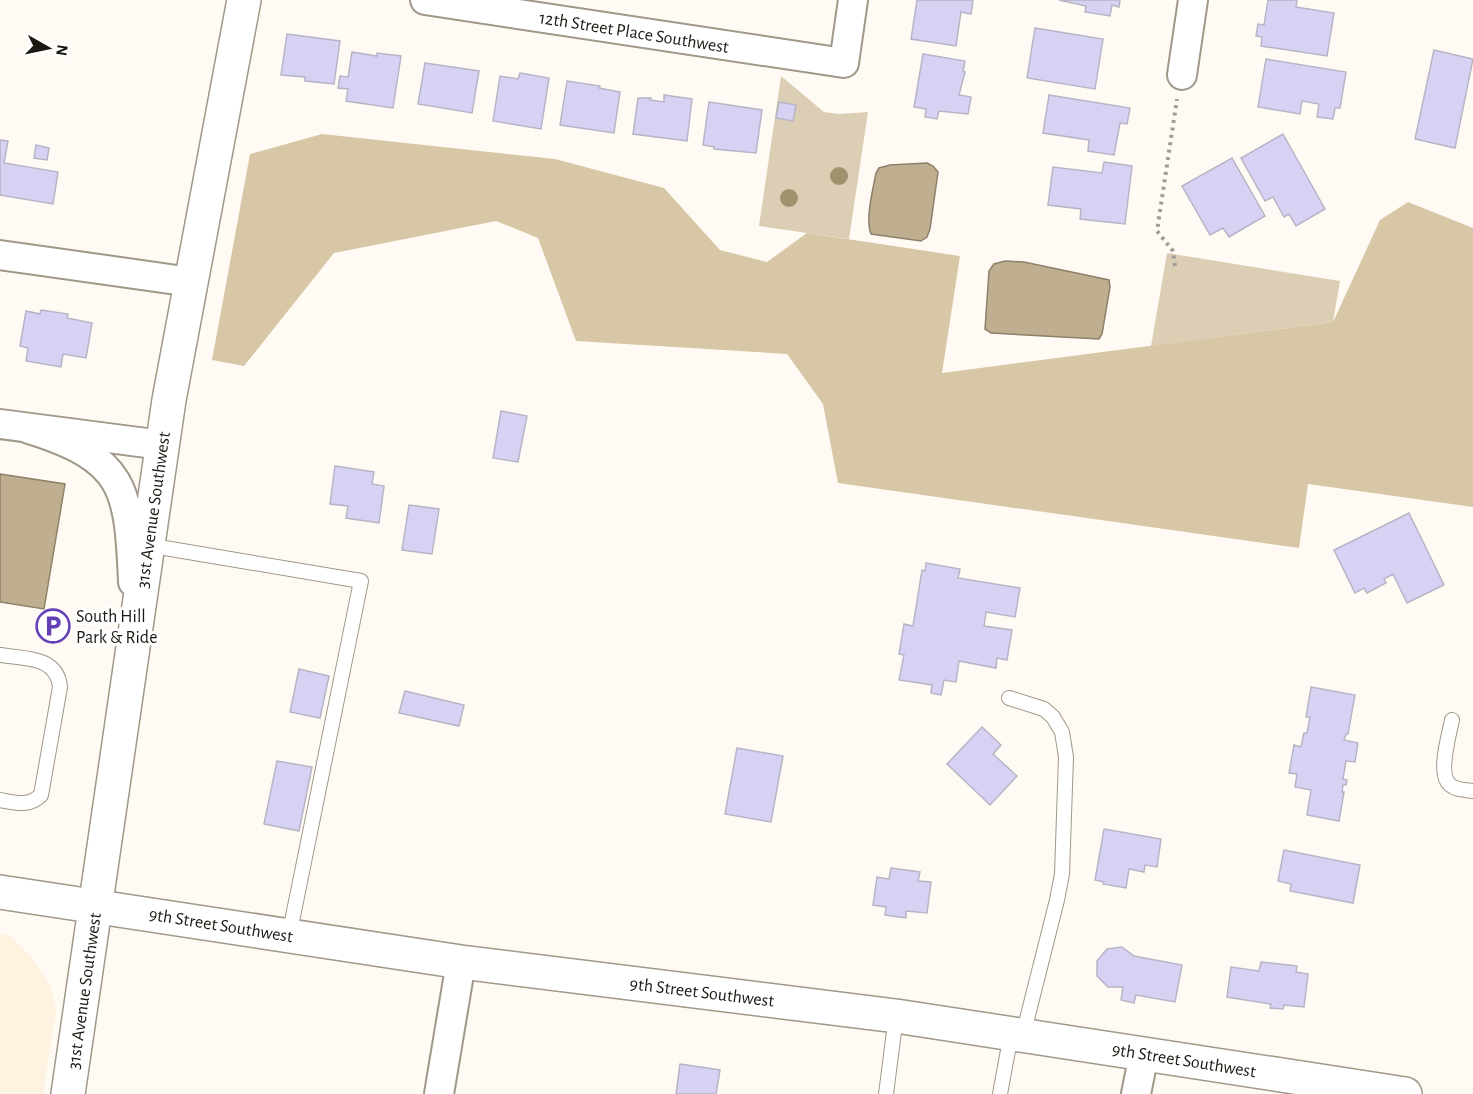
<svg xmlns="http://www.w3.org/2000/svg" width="1473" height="1094" font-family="'Alegreya Sans',sans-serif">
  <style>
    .built { fill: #fdf3e0 }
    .green { fill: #dbceb4 }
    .forest { fill: #d8c7a6 }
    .water { fill: #bfae8f; stroke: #8e816a; stroke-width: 1.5 }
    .building { fill: #d7d2f4; stroke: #b6b4c5; stroke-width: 1.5 }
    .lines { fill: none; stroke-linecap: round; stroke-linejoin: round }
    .service-casing { stroke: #a09888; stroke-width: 16 }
    .minor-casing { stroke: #a09888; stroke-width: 32 }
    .tertiary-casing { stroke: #a09888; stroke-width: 36 }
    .secondary-casing { stroke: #a09888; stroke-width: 36 }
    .path { stroke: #9f9b95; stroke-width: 4; stroke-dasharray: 3 4.5; stroke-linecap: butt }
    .service { stroke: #fff; stroke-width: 14 }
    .minor { stroke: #fff; stroke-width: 28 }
    .tertiary { stroke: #fff; stroke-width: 33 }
    .secondary { stroke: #fff; stroke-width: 33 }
    .tree { fill: #a1926e }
    .labels { text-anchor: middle; stroke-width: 6; stroke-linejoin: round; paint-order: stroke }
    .street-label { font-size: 18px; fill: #1c1913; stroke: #fff }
    .poi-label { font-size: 18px; fill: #1c1913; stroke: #fff; text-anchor: start }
  </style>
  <rect width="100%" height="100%" fill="#fffbf4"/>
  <polygon class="built" points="0,934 11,936 29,954 51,986 56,1013 43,1094 0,1094"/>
  <g class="green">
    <polygon points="781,76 824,112 839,114 868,112 849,239 759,226"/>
    <polygon points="1167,253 1340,281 1333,322 1151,346"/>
  </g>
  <polygon class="forest" points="322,134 555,159 664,188 720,250 767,262 807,233 960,256 942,373 1333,322 1380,220 1408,202 1473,228 1473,507 1308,484 1299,548 838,483 823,404 787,354 576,341 538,238 496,221 334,253 244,366 212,360 250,154"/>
  <g class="water">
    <path d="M927 163 933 166 938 172 930 229 927 237 921 241 871 234C865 220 873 189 876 173L879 168 890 165Z"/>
    <polygon points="1005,261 1024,262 1109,280 1110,287 1102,334 1099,339 991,333 985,329 989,271 994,264"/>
    <polygon points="0,474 65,484 44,609 0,602"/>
  </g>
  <g class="building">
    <polygon points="917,0 973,0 971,14 961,12 956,46 911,39"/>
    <polygon points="1059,0 1120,0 1119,7 1112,5 1110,16 1085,12 1086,6"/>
    <polygon points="1268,0 1297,0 1296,7 1334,13 1327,56 1261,46 1262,37 1256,36 1258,24 1264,25"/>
    <polygon points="1035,28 1103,39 1095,89 1027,78"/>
    <polygon points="287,34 340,41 334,84 305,81 305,77 281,75"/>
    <polygon points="1434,50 1473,59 1455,148 1415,139"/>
    <polygon points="352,52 377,56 377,53 401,56 393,108 346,101 348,89 338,88 340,76 348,77"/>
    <polygon points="923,54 965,61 963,71 965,72 959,95 971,97 968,114 939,111 937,119 925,117 926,109 914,107"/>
    <polygon points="1266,59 1346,72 1340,108 1335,108 1333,119 1317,117 1319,104 1302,101 1300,114 1258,107"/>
    <polygon points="425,63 479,71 472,113 418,104"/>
    <polygon points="520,73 549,78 541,129 493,121 500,76 518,79"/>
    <polygon points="567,81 600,86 599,88 620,92 614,133 560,125"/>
    <polygon points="664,95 692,99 687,141 633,134 638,98 651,98 650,100 664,102"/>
    <polygon points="1049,95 1130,108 1127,124 1120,123 1114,155 1088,151 1089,140 1043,133"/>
    <polygon points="709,102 762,110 756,153 714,149 714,147 703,145"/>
    <polygon points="779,102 796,105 793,121 776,118"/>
    <polygon points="1283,134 1325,209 1296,226 1289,214 1284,217 1273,197 1265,201 1241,158"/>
    <polygon points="0,140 8,141 4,163 58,172 53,204 0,195"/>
    <polygon points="36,145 49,148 47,160 34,158"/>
    <polygon points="1232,158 1265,216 1229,237 1223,228 1210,235 1182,186"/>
    <polygon points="1104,162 1132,166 1125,224 1080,219 1081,209 1048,205 1053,167 1102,173"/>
    <polygon points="41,310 68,314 67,318 92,323 86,358 63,354 61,367 26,361 28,348 20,346 26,311 40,314"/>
    <polygon points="501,411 527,416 518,462 493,458"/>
    <polygon points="335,466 374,472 372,484 384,486 379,523 346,518 348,506 330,504"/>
    <polygon points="409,505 439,509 432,554 402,550"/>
    <polygon points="1409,513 1444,585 1407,603 1393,574 1384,579 1386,583 1367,593 1364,588 1355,593 1334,550"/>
    <polygon points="926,563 960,569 958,578 1020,588 1015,617 986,612 984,626 1012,630 1007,660 997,658 996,668 959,661 956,682 944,680 941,695 931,693 932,685 899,680 904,655 899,654 904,624 913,626 922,570 925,571"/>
    <polygon points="299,669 329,676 320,718 290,712"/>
    <polygon points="1311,687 1355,695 1348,734 1346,734 1344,740 1358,743 1355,762 1346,761 1343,779 1347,780 1346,785 1343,785 1342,792 1344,792 1339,821 1307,815 1311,790 1295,787 1297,774 1289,773 1294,745 1301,747 1304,733 1307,733 1310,717 1306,717"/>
    <polygon points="405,691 464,705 459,726 399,713"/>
    <polygon points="982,727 1001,745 993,754 1017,776 990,805 947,764"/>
    <polygon points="737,748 783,756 771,822 725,814"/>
    <polygon points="277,761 312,767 299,831 264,824"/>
    <polygon points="1104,829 1161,839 1157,867 1145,865 1144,872 1129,869 1126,888 1103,884 1104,882 1095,880"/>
    <polygon points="1284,850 1360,865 1353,903 1290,891 1291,884 1278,881"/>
    <polygon points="891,868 920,872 918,881 931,882 927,913 906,911 906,918 885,915 886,907 873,905 877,877 889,879"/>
    <polygon points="1122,947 1134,956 1182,965 1175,1002 1136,995 1134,1003 1121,1000 1123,987 1108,987 1097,976 1097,961 1107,949"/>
    <polygon points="1261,962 1297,966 1296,972 1308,974 1304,1007 1284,1005 1283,1009 1270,1008 1271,1004 1227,997 1231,967 1259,971"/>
    <polygon points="680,1064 720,1070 716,1094 676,1094"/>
  </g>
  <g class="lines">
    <defs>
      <g id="service">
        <polyline points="147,545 361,581 289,936"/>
        <path d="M0 655C25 659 57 656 60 687L41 795C29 807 16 803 0 800"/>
        <polyline points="1009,698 1044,709 1053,717 1062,732 1066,757 1062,874 1057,900 1023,1035"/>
        <path d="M1452 720C1449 736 1437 774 1450 785 1456 790 1465 790 1473 791"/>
        <polyline points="886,1094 896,1016"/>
        <polyline points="1000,1094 1011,1034"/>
      </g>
      <g id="minor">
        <polyline points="425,0 844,63 853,0"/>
        <polyline points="1182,75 1193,0"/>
        <polyline points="0,255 191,282"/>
        <polyline points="0,424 162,445"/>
        <path d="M29 429C125 459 129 487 133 582"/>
        <polyline points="439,1094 461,962"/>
        <polyline points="1136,1094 1144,1054"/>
      </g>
      <polyline id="tertiary" points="68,1094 169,400 244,0"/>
      <polyline id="secondary" points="0,892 461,962 896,1016 1405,1094"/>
    </defs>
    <use href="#service" class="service-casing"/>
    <use href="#minor" class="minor-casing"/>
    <use href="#tertiary" class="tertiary-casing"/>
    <use href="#secondary" class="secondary-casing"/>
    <polyline class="path" points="1175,266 1173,251 1157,231 1177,99"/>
    <use href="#service" class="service"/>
    <use href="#minor" class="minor"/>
    <use href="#tertiary" class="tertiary"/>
    <use href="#secondary" class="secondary"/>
  </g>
  <g class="tree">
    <circle cx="839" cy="176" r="9"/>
    <circle cx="789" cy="198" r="9"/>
  </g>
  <defs>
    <symbol id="parking-ring" viewBox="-11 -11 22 22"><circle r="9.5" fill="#fff" stroke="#6440b8" stroke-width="1.5"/><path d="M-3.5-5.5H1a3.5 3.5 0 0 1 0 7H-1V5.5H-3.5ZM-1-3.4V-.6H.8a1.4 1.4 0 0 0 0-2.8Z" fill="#6440b8"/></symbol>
  </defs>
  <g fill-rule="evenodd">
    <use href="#parking-ring" x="34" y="607" width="38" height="38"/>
  </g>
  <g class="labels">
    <g class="street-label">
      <text transform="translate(634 32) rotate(9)" y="6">12th Street Place Southwest</text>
      <text transform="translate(153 510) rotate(-82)" y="6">31st Avenue Southwest</text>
      <text transform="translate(221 925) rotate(9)" y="6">9th Street Southwest</text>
      <text transform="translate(84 991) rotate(-82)" y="6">31st Avenue Southwest</text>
      <text transform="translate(702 992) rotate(7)" y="6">9th Street Southwest</text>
      <text transform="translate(1184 1060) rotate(9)" y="6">9th Street Southwest</text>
    </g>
    <g class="poi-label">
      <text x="76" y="622">South Hill<tspan x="76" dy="21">Park &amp; Ride</tspan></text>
    </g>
  </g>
  <g transform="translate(48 48) rotate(99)" stroke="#ffffff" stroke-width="4.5" paint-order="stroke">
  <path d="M0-4.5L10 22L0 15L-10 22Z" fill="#1c1913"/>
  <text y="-9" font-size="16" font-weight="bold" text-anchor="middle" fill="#1c1913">N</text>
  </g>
</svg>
